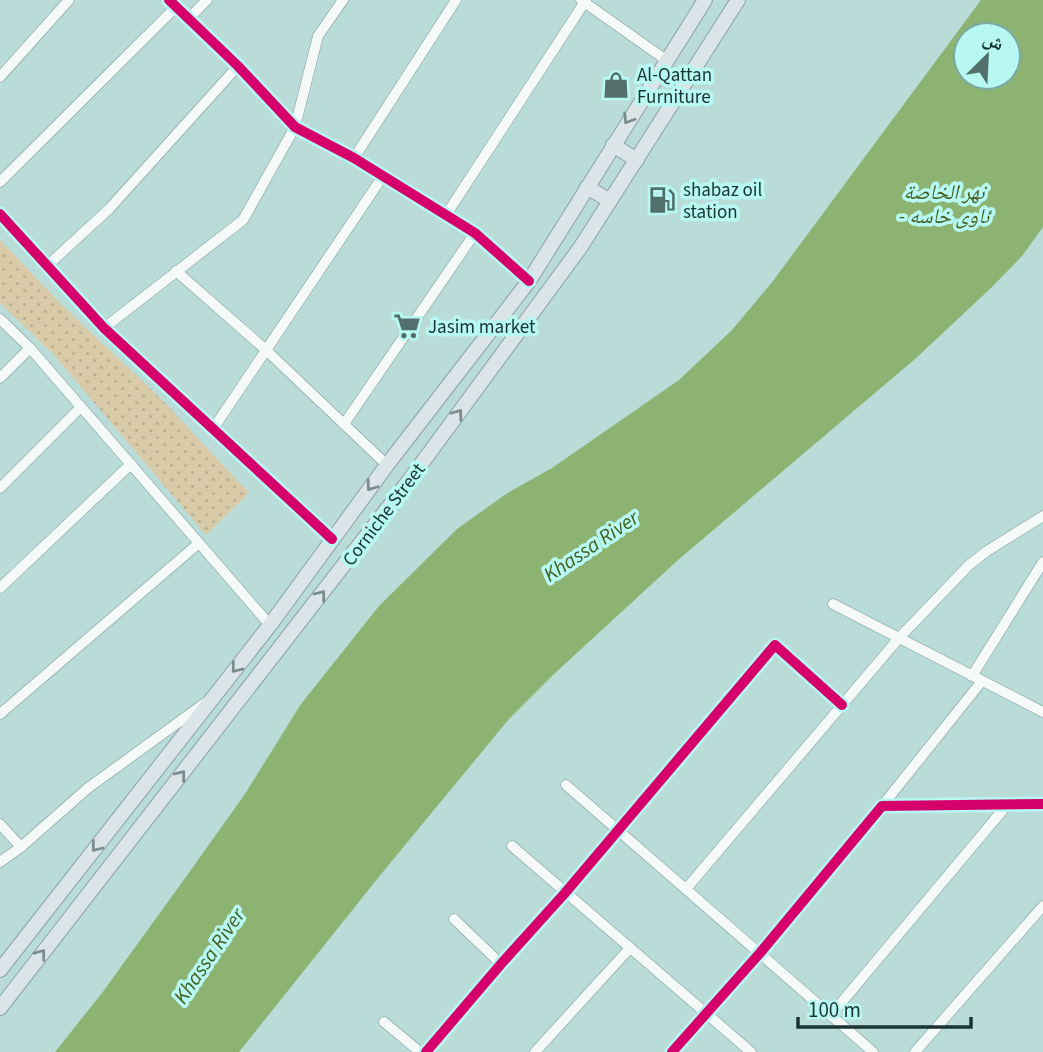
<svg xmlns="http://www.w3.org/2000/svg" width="1043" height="1052" font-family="'Source Sans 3','Noto Naskh Arabic',sans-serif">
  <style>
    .garden { fill: url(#garden-dots) }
    .water { fill: #8cb371; fill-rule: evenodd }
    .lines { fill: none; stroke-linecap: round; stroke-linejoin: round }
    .minor-casing { stroke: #7b9794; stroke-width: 11 }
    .primary-casing { stroke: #89a1a6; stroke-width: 16 }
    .minor { stroke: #f5faf9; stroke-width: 10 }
    .primary { stroke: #dbe4e7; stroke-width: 14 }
    .cycleway-casing { stroke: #b8f8f3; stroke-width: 15 }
    .cycleway { stroke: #d6006c; stroke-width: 10 }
    .oneway { stroke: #7a8c8c }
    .labels { text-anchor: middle; stroke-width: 7; stroke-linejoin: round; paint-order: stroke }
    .poi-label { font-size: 19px; fill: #1a3432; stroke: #b8f8f3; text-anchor: start }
    .street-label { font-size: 19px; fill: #1a3432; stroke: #b8f8f3 }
    .water-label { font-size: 21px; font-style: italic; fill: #445f1e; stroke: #b8f8f3 }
  </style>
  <defs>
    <pattern id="garden-dots" width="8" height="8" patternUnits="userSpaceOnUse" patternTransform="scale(1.75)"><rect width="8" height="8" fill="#dacba8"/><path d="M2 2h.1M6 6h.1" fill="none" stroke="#baaf91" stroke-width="1.8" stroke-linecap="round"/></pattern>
  </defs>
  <rect width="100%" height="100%" fill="#badcd9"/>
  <polygon class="garden" points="0,240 61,304 162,400 249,493 206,535 54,355 0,303"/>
  <path class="water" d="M981 0H1043V227L1022 256 991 288 915 359 678 560 553 675 509 719 382 873 239 1052H55L102 993 183 881 245 794 301 704 379 606 457 529 506 494 552 468 679 380 732 330 773 281ZM966 35H1008V77H966Z"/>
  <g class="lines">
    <defs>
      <g id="minor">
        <polyline points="169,0 238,66 295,127 354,158 475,233 529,281"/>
        <polyline points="581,0 666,60"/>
        <polyline points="188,19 207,0"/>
        <polyline points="0,77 69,0"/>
        <polyline points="354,158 456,0"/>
        <polyline points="0,182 176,7"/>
        <polyline points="0,214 104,328 332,539"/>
        <polyline points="446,215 586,0"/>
        <polyline points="47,266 109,209 238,66"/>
        <polyline points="176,271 266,350 387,465"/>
        <polyline points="0,319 30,348 270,625"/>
        <polyline points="104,328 243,220 295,127 318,36 343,0"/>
        <polyline points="0,378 30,348"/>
        <polyline points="344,424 475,233"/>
        <polyline points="213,429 383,176"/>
        <polyline points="0,488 81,407"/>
        <polyline points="0,588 131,464"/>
        <polyline points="833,604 1043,712"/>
        <polyline points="972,676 1043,562"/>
        <polyline points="0,714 199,543"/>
        <polyline points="566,785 873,1052"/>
        <polyline points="882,806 982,681"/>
        <polyline points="0,824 21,847 0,862"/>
        <polyline points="512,846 751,1052"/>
        <polyline points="21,847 88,788 205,703"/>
        <polyline points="686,889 899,638 969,565 987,551 1043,516"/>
        <polyline points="454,919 501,964"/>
        <polyline points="831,1015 1007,805"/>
        <polyline points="384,1022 420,1052"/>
        <polyline points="426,1052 501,964 565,893 775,645 842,705"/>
        <polyline points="535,1052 630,948"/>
        <polyline points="672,1052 760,953 882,806 1043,804"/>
        <polyline points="915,1052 1043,906"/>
      </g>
      <g id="primary">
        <polyline points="613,145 637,160"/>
        <polyline points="587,187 610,201"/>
        <polyline points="0,970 270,625 387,465 529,281 705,0"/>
        <polyline points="0,1008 405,486 580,248 738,0"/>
      </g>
    </defs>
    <use href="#minor" class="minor-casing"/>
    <use href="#primary" class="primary-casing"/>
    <use href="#minor" class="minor"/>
    <use href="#primary" class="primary"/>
    <defs>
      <g id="cycleway">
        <polyline points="169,0 238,66 295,127 354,158 475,233 529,281"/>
        <polyline points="0,214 104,328 332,539"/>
        <polyline points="426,1052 501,964 565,893 775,645 842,705"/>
        <polyline points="672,1052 760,953 882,806 1043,804"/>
      </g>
    </defs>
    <use href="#cycleway" class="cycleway-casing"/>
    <use href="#cycleway" class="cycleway"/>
  </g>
  <defs><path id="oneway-chevron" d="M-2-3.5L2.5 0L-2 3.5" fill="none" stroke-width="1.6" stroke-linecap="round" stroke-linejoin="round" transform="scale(1.75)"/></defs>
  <g class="oneway">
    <use href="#oneway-chevron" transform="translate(628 119) rotate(122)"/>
    <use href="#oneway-chevron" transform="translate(458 414) rotate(-54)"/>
    <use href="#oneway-chevron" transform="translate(371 486) rotate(126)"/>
    <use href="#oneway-chevron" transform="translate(321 595) rotate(-52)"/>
    <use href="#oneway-chevron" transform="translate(236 668) rotate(128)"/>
    <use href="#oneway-chevron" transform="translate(181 775) rotate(-52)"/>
    <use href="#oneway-chevron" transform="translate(96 847) rotate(128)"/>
    <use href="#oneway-chevron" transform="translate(41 954) rotate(-53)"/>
  </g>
  <defs>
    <symbol id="shop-bare" viewBox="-9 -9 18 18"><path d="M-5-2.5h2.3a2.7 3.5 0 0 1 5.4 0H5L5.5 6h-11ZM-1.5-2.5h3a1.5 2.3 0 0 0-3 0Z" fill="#526f6c" stroke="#b8f8f3" stroke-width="2.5" paint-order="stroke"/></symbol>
    <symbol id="fuel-bare" viewBox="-9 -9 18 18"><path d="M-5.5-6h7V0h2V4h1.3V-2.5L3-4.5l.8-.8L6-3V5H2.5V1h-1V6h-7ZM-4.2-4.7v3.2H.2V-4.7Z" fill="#526f6c" stroke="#b8f8f3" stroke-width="2.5" paint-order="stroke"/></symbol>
    <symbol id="supermarket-bare" viewBox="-9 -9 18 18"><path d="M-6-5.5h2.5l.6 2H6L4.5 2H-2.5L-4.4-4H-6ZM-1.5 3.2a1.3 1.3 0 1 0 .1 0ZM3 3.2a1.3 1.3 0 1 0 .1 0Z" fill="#526f6c" stroke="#b8f8f3" stroke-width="2.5" paint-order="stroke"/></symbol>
  </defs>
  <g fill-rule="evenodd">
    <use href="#shop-bare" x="597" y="66" width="38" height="38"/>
    <use href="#fuel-bare" x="643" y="181" width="38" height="38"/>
    <use href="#supermarket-bare" x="388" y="307" width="38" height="38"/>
  </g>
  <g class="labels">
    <g class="poi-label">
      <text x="637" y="81">Al-Qattan<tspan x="637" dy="22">Furniture</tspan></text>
      <text x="683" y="196">shabaz oil<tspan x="683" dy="22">station</tspan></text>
      <text x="428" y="333">Jasim market</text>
    </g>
    <g class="street-label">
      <text transform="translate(383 514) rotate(-53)" y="7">Corniche Street</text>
    </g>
    <g class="water-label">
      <text x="944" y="199">نهر الخاصة<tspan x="944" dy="24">- ئاوی خاسە</tspan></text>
      <text transform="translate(591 546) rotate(-34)" y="7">Khassa River</text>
      <text transform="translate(209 956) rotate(-56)" y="7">Khassa River</text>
    </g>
  </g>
  <g transform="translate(987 56) rotate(24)"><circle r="33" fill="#b8f8f3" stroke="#79aaa6" stroke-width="2"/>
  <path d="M0-5L12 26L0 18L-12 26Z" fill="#526f6c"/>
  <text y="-10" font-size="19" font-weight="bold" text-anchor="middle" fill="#1a3432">ش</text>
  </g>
  <path d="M798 1017v10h173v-10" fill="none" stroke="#1a3432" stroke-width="3.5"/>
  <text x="808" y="1017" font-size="21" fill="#1a3432" stroke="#b8f8f3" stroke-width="5" paint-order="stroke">100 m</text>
</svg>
